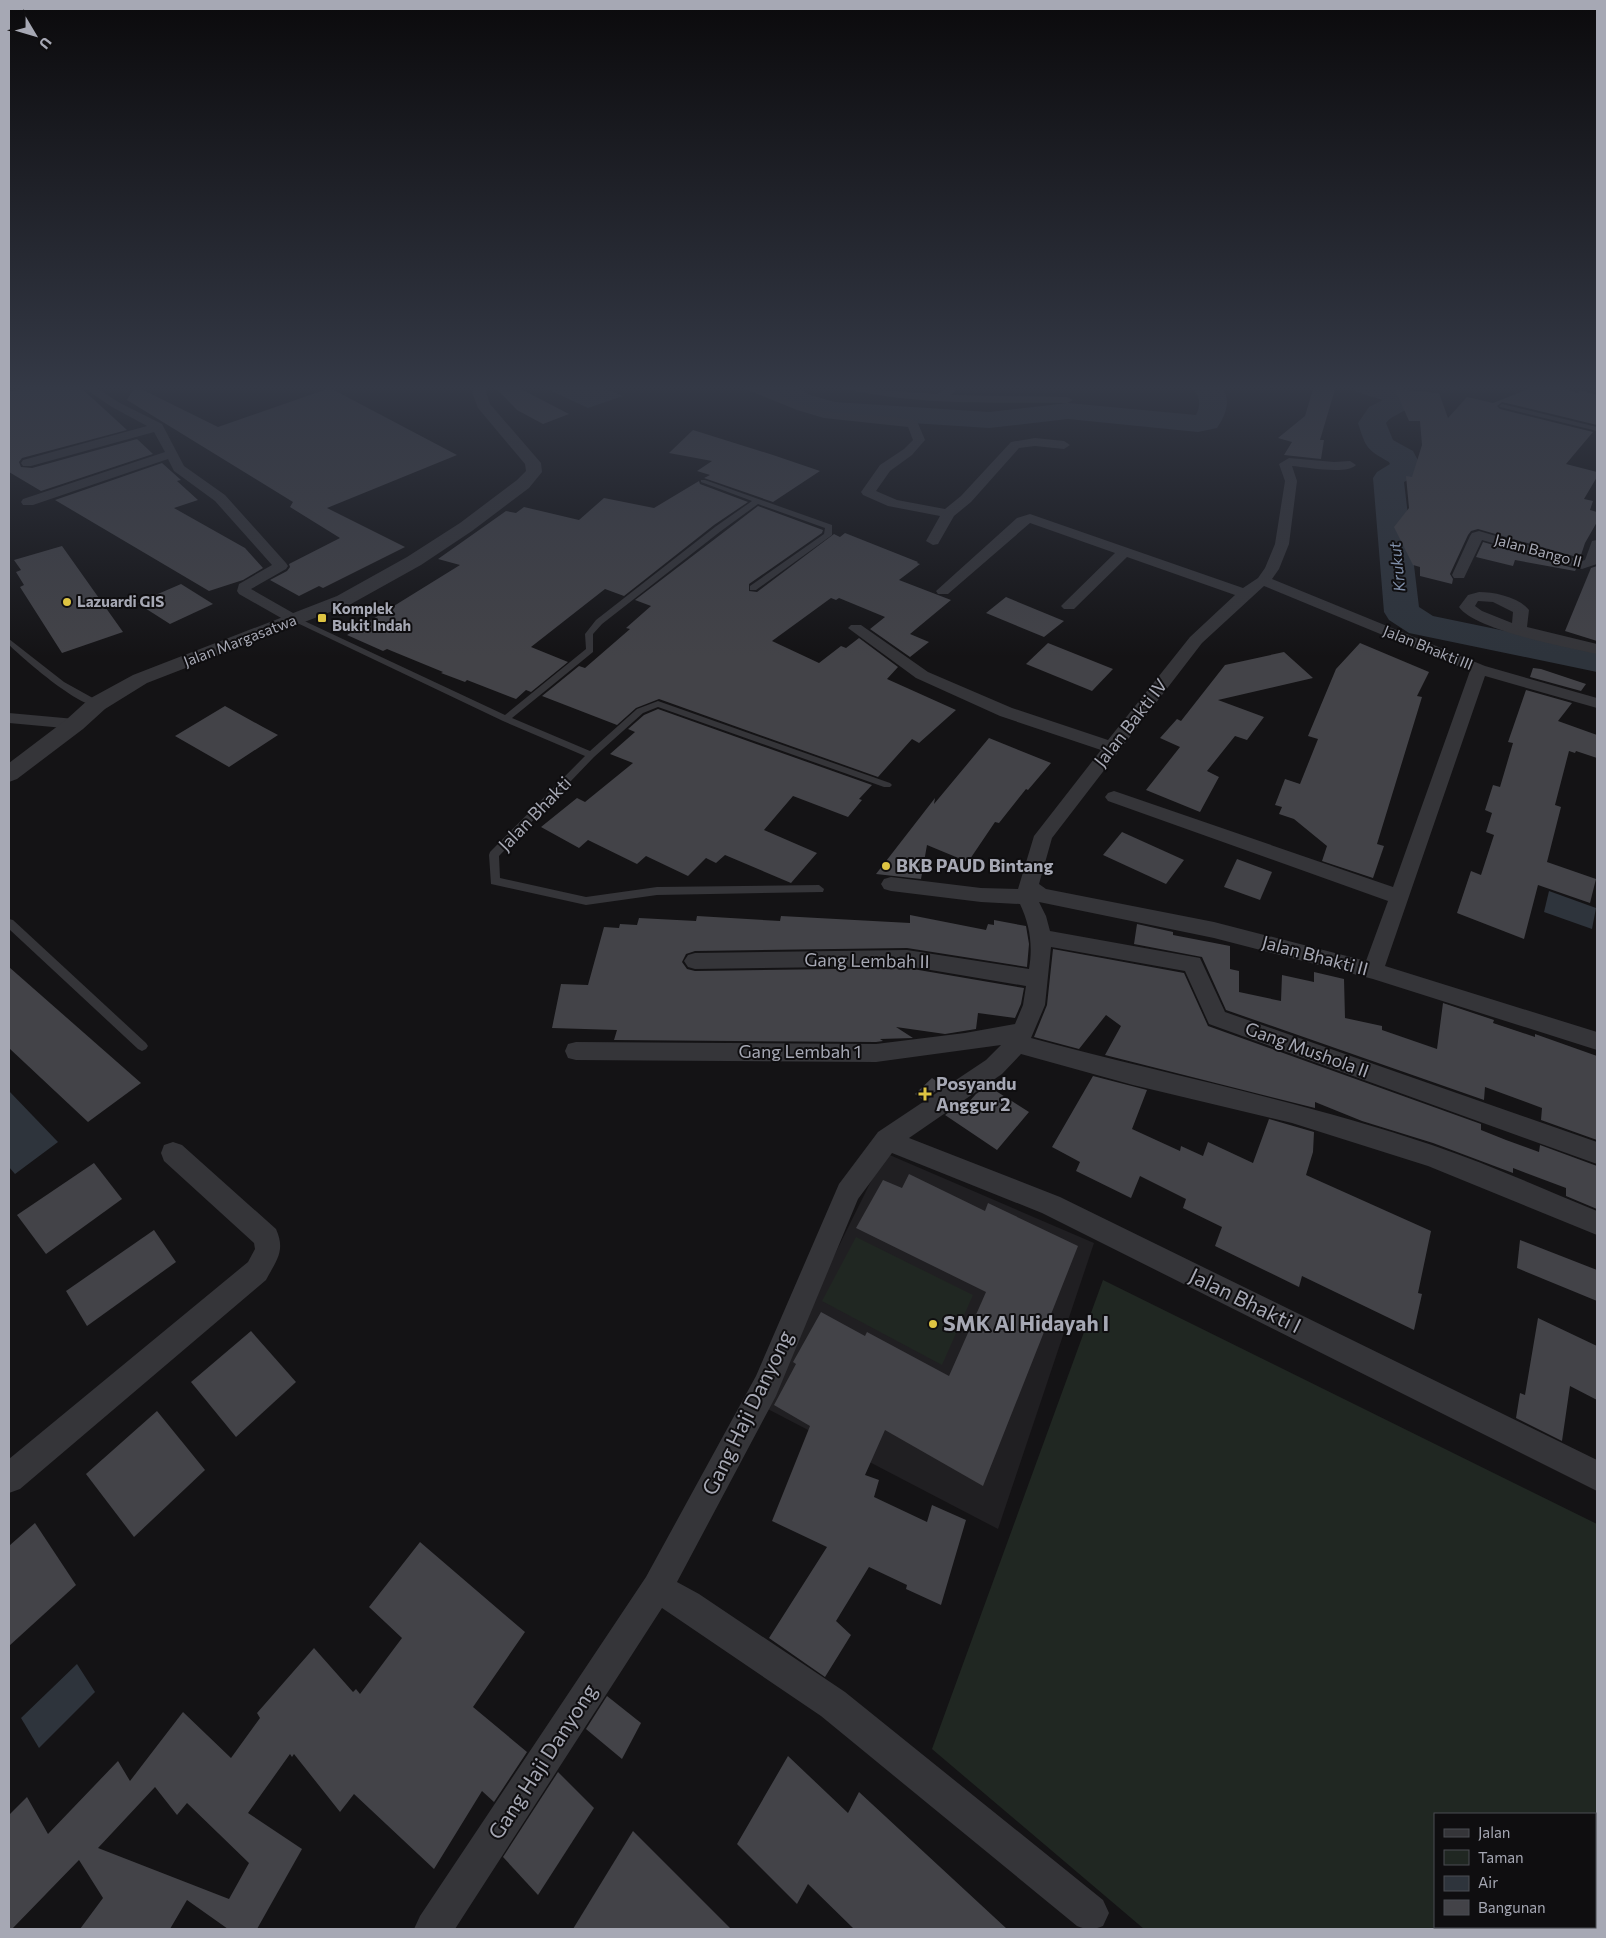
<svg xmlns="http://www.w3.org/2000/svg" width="1606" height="1938" font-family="Commissioner,sans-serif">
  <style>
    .built { fill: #201f22 }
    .green { fill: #202722; fill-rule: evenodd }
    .water { fill: #2e343c }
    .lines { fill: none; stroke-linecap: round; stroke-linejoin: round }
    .river { fill: #2e343c; fill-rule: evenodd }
    .building { fill: #434348; fill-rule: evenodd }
    .service { fill: #353539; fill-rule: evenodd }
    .minor { fill: #353539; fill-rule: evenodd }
    .tertiary { fill: #353539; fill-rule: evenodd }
    .poi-dot { fill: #dec442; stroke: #0f0e10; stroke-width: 2 }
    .labels { text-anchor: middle; stroke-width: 4; stroke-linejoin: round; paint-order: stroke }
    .far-street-label { font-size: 15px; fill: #a6a8b4; stroke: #0f0e10 }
    .far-poi-label { font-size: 15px; font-weight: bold; fill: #a6a8b4; stroke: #0f0e10; text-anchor: start }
    .far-water-label { font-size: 16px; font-style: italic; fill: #8090ab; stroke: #0f0e10 }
    .street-label { font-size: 18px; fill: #a6a8b4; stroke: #0f0e10 }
    .poi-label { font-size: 18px; font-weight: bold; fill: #a6a8b4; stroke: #0f0e10; text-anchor: start }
    .near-street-label { font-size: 21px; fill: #a6a8b4; stroke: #0f0e10 }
    .near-poi-label { font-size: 21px; font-weight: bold; fill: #a6a8b4; stroke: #0f0e10; text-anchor: start }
  </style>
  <rect width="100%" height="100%" fill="#141315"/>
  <polygon class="built" points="885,1153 1094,1243 998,1529 760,1405"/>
  <g class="green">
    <polygon points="856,1237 973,1295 942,1365 822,1301"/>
    <path d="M1103 1280 1597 1524V1929H1144L932 1749ZM1435 1814H1595V1927H1435Z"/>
  </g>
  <g class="water">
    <polygon points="541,386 599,386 623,396 588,408"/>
    <polygon points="1549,891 1596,908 1592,929 1544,912"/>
    <polygon points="9,1091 58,1142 15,1174 9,1167"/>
    <polygon points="77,1664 95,1692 39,1748 21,1718"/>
  </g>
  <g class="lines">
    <g class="river">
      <path d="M765 386H795L810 395 835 402 989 412 1068 403 1196 415C1201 405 1200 398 1194 389L1196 386H1223L1222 388C1232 401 1225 416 1217 428L1198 432 1068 419 989 428 835 418 790 407 769 392Z"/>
      <path d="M1352 386C1362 386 1421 381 1413 401 1410 412 1392 414 1386 423L1393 440 1413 451 1420 464 1412 478 1404 482 1419 607 1433 616 1597 650V672L1409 633 1389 620 1384 612 1373 478 1377 472 1390 464 1389 462C1366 449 1366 448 1358 423L1369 407 1383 400 1356 392Z"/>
    </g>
  </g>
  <g class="building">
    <polygon points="33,386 79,386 127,430 22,458 19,462 21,467 32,468 137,439 153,454 41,491 9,472 9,392"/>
    <polygon points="135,386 218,427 330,388 457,455 327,508 405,547 323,588 319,586 299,596 270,580 287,571 290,567 289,564 340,538 290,507 293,502 127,400"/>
    <polygon points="494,386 515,386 569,414 543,424 517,410"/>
    <polygon points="1314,386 1336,386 1320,440 1324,440 1321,459 1284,455 1292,442 1278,438 1305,416"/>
    <polygon points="1536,386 1555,386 1578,393 1580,390 1597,395 1597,425 1502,402 1497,406 1500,409 1593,432 1566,464 1597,472 1597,477 1584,499 1593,501 1590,510 1597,512 1597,522 1585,543 1580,558 1478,529 1471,531 1468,535 1450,574 1453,579 1452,584 1420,576 1420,567 1413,565 1394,527 1409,508 1406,476 1412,477 1422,445 1420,421 1409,421 1395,389 1439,393 1448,418 1467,397 1493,403"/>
    <polygon points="693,430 773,455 820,471 773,502 704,478 710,475 697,471 712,461 669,453"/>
    <polygon points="162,463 181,480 177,481 198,500 174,508 245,548 263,568 243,580 209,591 55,500"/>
    <polygon points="699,481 700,484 748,502 714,525 624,596 605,589 531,647 568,662 531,692 526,690 516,699 467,680 465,682 441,673 443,672 387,649 383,651 347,635 460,565 438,559 506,511 516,513 524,507 579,520 604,498 654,508"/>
    <polygon points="758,506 823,530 822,533 749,584 749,591 757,592 834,534 840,537 845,533 918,562 917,563 920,564 899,580 951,600 910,634 929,642 910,657 870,629 885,617 839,598 836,600 831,598 772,641 819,663 841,646 846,648 859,638 898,667 887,679 956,710 919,743 912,739 878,777 659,699 636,708 617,725 542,696 579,666 585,668 630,629 626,628 651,606 635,600"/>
    <polygon points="1483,542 1576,569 1575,571 1515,560 1513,566 1476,557"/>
    <polygon points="62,546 123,632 62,653 20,587 24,585 16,572 21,570 14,560"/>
    <polygon points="1597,566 1597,641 1565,631 1591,568"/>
    <polygon points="181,584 213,604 170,624 137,603"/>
    <polygon points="1006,597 1064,621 1044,637 986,613"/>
    <polygon points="1048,643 1113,669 1092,691 1026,664"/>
    <polygon points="1360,643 1429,672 1417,696 1422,697 1377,844 1384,846 1373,878 1322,861 1327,846 1294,819 1279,814 1282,807 1275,805 1285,779 1300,784 1318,739 1308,736 1336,669"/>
    <polygon points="1284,652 1313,678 1218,700 1264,717 1247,740 1235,736 1207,771 1219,777 1200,812 1146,790 1180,747 1160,738 1177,719 1181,721 1225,665"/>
    <polygon points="1533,668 1541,669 1586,684 1581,691 1530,677"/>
    <polygon points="1526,690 1572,703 1558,721 1597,735 1597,758 1576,751 1575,753 1569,751 1555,805 1561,807 1547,862 1596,879 1590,903 1538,885 1524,939 1457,913 1471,871 1481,875 1494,835 1486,832 1492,813 1485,810 1493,785 1500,787 1513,743 1508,742"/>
    <polygon points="225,706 263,727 278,735 229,767 175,736"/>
    <polygon points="658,709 872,785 859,799 862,800 848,817 793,796 764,830 817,853 791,883 725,855 716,863 706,858 688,876 646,856 637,864 588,840 579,848 541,827 577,798 585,802 633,763 610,754 635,732 628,729 644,715"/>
    <polygon points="989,738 1051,763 1028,790 1026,789 999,823 995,822 968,862 927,845 921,879 876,874 935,798 934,804"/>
    <polygon points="1122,832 1184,860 1166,884 1103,855"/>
    <polygon points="1237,859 1272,872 1260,900 1224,887"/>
    <polygon points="910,915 986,930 988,924 994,925 994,920 1026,926 1029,944 1027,967 907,948 695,951 686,954 682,962 687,969 695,971 907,968 1024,988 1021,1004 1015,1018 978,1013 976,1029 945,1034 896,1027 913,1038 880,1039 883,1041 876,1042 614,1040 617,1030 552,1028 561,984 588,985 604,927 619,928 620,924 637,925 639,918 696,921 697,916 780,921 781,916 910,923"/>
    <polygon points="1137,924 1173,932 1173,935 1230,946 1230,969 1239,971 1239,992 1281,1001 1282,975 1314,982 1314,972 1344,979 1345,1018 1382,1026 1382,1030 1437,1049 1443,1003 1494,1020 1493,1023 1535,1037 1535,1034 1597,1056 1597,1140 1541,1120 1542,1108 1485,1087 1484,1100 1226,1010 1202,957 1134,944"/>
    <polygon points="1053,949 1184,973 1208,1026 1481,1124 1481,1130 1506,1140 1539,1152 1540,1145 1597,1166 1597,1209 1566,1196 1566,1188 1513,1168 1513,1173 1433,1143 1362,1121 1315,1102 1315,1108 1105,1055 1121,1026 1106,1015 1079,1049 1034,1037 1047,1005"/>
    <polygon points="9,967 141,1083 88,1122 9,1048"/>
    <polygon points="1093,1076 1147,1090 1132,1129 1180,1151 1181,1146 1203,1156 1208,1142 1253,1163 1269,1119 1314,1132 1313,1152 1306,1175 1431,1231 1418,1293 1422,1294 1414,1330 1302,1276 1299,1287 1215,1246 1222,1227 1183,1208 1186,1199 1140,1176 1131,1198 1076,1171 1080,1162 1052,1147"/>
    <polygon points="932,1078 943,1086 923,1100 915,1094"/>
    <polygon points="988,1086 1029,1112 997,1150 945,1115 964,1102 967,1104 976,1094"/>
    <polygon points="94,1163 122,1199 46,1254 17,1215"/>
    <polygon points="909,1174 985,1211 988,1203 1078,1246 983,1486 885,1430 865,1475 879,1480 874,1497 927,1522 932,1505 966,1520 941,1605 906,1589 907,1585 869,1567 836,1621 851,1635 825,1677 769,1638 827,1547 772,1521 810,1426 774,1405 796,1364 793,1362 821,1312 865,1336 867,1332 949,1376 986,1292 856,1228 883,1180 902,1188"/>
    <polygon points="154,1230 176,1262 87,1326 66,1291"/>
    <polygon points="1520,1240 1597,1270 1597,1301 1517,1268"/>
    <polygon points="1538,1318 1597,1346 1597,1400 1570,1386 1562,1441 1516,1418 1520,1393 1525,1395"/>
    <polygon points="251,1331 296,1382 236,1437 191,1382"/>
    <polygon points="157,1411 205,1470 134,1537 86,1474"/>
    <polygon points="35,1523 76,1585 9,1646 9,1546"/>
    <path d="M420 1542 525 1632 473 1707 527 1752 494 1802 482 1791 434 1869 354 1794 340 1812 294 1754 292 1757 290 1754 248 1813 302 1849 257 1929H228L187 1900 170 1929H80L103 1898 79 1860 12 1929H9V1815L27 1797 48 1834 118 1761 130 1781 183 1712 231 1758 260 1718 257 1713 314 1648 353 1692 356 1689 360 1694 402 1638 369 1607ZM155 1787 177 1815 187 1803 249 1863 229 1899 98 1848Z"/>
    <polygon points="607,1696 641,1723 622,1759 586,1729"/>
    <polygon points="788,1756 848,1813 859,1792 1007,1929 854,1929 808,1884 797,1904 737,1844"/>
    <polygon points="558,1772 594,1808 538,1895 503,1857"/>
    <polygon points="633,1831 731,1929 573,1929"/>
  </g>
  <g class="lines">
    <g class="service">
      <polygon points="694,386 702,386 696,389 693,387"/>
      <polygon points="1502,404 1597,427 1597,431 1500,407 1499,406"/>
      <polygon points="701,480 705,480 832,525 832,535 756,590 750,590 750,586 824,534 825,528 758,504 721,531 602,624 593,634 593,652 512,718 590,751 637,709 658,701 890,783 892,785 890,787 884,787 658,707 643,713 594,757 499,856 500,878 586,897 657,887 819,885 824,889 823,892 657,895 586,905 491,884 489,855 490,852 585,756 503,721 291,620 298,618 505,715 586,649 585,634 596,620 715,527 752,501 701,482"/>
      <path d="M9 639 64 682 100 702V706C80 709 24 659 9 645Z"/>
      <polygon points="9,919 13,920 146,1043 148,1046 146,1049 142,1051 138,1049 9,929"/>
    </g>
    <g class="minor">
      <polygon points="81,386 93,386 120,403 162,424 184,466 225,495 286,563 288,566 286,569 251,589 300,617 303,620 300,623 290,623 239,594 237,591 239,584 272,565 215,501 174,471 168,459 33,505 23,505 21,502 23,499 165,452 154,432 31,466 23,466 21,463 23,460 147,426 112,407"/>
      <path d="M741 386C763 384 783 397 803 405 839 418 880 412 917 421L925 440 912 455 890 471 876 491 897 500 945 509 961 496 1011 442 1035 438 1064 441 1070 445 1064 449 1035 446 1019 448 971 502 954 516 938 544 933 545 926 541 940 516 888 506 863 495 861 492 880 465 904 449 913 440 908 427 824 418 797 410 743 388Z"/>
      <path d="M841 386H861L879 390 937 394 950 387 956 390 951 395 1067 397 1073 400 1067 403C993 402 916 406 843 388Z"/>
      <polygon points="1450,386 1462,386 1455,390 1451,389"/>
      <path d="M1289 458 1334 462 1350 461 1356 465C1347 475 1306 467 1292 466L1297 481 1289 544 1279 569 1272 579 1485 666 1597 698V708L1485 676 1385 966 1597 1032V1050L1373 979 1214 938 1039 902 1046 916 1050 931 1200 958 1225 1012 1597 1142V1164L1209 1024 1185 971 1051 947 1045 1005 1031 1038C1165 1074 1301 1101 1432 1145 1488 1164 1543 1189 1597 1211V1235L1428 1166 1292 1123 1133 1085 1021 1054 1002 1074 909 1138 1060 1197 1597 1460V1491L1042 1213 892 1153 858 1199 776 1396 677 1582 699 1594 845 1692 1103 1900 1109 1913 1103 1926C1094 1930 1086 1930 1077 1926L821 1716 662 1608 455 1929H414L420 1916 646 1577 756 1376 839 1184 878 1132 986 1060 1001 1045 876 1062 576 1060 568 1058 565 1051 568 1044 576 1042 876 1044 965 1033 1015 1024 1023 1005 1026 986 907 966 695 969 688 967 684 961 688 955 695 953 907 950 1029 969C1033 946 1030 925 1020 904L981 902 891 891 884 889 881 884 884 879 891 877 981 888 1018 889 1034 836 1101 750 1000 716 916 678 848 628 851 625H861L928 672 1012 708 1108 740 1190 637 1235 595 1127 557 1074 609H1064L1061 606 1064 603 1115 553 1030 523 948 594H938L936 591 1017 518 1030 514 1243 588 1258 578 1265 568 1275 544 1285 481 1279 464ZM1264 586 1470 671 1393 887 1120 793 1114 791 1108 793 1105 797 1108 801 1388 901 1366 961 1214 922 1046 889 1039 884 1052 838 1202 643Z"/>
      <polygon points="1479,531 1582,561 1585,560 1592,541 1597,540 1597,564 1582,569 1482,540 1464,578 1454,578 1452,575 1470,536 1472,533"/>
      <path d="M1479 592C1494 592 1519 597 1529 610L1527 627 1597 644V654C1568 648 1475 630 1459 607L1468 595ZM1478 601 1493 602 1513 612 1512 623 1482 611 1475 606Z"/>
      <polygon points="9,713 75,719 81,720 84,724 81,728 75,729 9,723"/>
      <path d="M173 1142 182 1145 276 1229C286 1251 276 1261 266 1280L20 1489 9 1493V1459L248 1262 255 1249 254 1243 164 1161 161 1153 164 1145Z"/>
    </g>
    <polygon class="tertiary" points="475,386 489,386 486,392 490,404 541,463 542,472 529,488 472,531 421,565 351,604 147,683 105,709 83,729 17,779 9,782 9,763 67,719 89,699 133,675 337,596 407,557 460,523 517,480 526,471 525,464 478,408 472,392"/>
  </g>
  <linearGradient id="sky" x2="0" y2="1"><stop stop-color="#0b0a0c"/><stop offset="0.59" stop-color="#343946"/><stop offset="1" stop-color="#343946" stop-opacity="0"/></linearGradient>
  <rect width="1606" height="657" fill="url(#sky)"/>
  <g class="poi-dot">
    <circle cx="67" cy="602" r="5"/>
    <rect x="317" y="613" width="10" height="10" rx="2.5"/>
    <circle cx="886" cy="866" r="5"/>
    <path d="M922.5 1086.5h5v5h5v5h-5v5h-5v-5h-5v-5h5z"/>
    <circle cx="933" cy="1324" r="5"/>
  </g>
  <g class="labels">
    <g class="far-street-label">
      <text transform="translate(1538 551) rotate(15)" y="5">Jalan Bango II</text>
      <text transform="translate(240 641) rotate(-21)" y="5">Jalan Margasatwa</text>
      <text transform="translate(1428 648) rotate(22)" y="5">Jalan Bhakti III</text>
    </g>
    <g class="far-poi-label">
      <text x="77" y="607">Lazuardi GIS</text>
      <text x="332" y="614">Komplek<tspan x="332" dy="17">Bukit Indah</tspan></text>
    </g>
    <g class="far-water-label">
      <text transform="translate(1397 567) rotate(-96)" y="6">Krukut</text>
    </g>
    <g class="street-label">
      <text transform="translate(1131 723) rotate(-52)" y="6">Jalan Bakti IV</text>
      <text transform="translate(535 814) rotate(-46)" y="6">Jalan Bhakti</text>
      <text transform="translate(1315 956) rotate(15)" y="6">Jalan Bhakti II</text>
      <text transform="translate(867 961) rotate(1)" y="6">Gang Lembah II</text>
      <text transform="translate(1307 1050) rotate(20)" y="6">Gang Mushola II</text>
      <text x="800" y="1058">Gang Lembah 1</text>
    </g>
    <g class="poi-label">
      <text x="896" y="872">BKB PAUD Bintang</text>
      <text x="936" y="1090">Posyandu<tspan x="936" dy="21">Anggur 2</tspan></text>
    </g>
    <g class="near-street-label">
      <text transform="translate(1245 1301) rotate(26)" y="7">Jalan Bhakti I</text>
      <text transform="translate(748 1413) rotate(-64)" y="7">Gang Haji Danyong</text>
      <text transform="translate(543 1762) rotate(-57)" y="7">Gang Haji Danyong</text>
    </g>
    <g class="near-poi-label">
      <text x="943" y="1331">SMK Al Hidayah I</text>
    </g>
  </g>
  <rect width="1606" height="1938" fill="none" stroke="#a6a8b4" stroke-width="20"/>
  <rect x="1434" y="1813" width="162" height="115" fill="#0f0e10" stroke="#4b4c52"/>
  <rect x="1444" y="1829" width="25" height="8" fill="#353539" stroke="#4b4c52"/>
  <text x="1478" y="1838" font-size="15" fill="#a6a8b4">Jalan</text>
  <rect x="1444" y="1850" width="25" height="15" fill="#202722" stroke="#4b4c52"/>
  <text x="1478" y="1863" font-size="15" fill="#a6a8b4">Taman</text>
  <rect x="1444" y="1876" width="25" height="15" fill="#2e343c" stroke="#4b4c52"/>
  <text x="1478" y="1888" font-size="15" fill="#a6a8b4">Air</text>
  <rect x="1444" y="1900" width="25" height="15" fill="#434348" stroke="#4b4c52"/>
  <text x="1478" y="1913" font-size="15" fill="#a6a8b4">Bangunan</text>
  <g transform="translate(35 35) rotate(128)" stroke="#0f0e10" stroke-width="4" paint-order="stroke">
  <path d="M0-4L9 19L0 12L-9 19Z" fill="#a6a8b4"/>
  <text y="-8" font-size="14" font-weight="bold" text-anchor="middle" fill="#a6a8b4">U</text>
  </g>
</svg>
